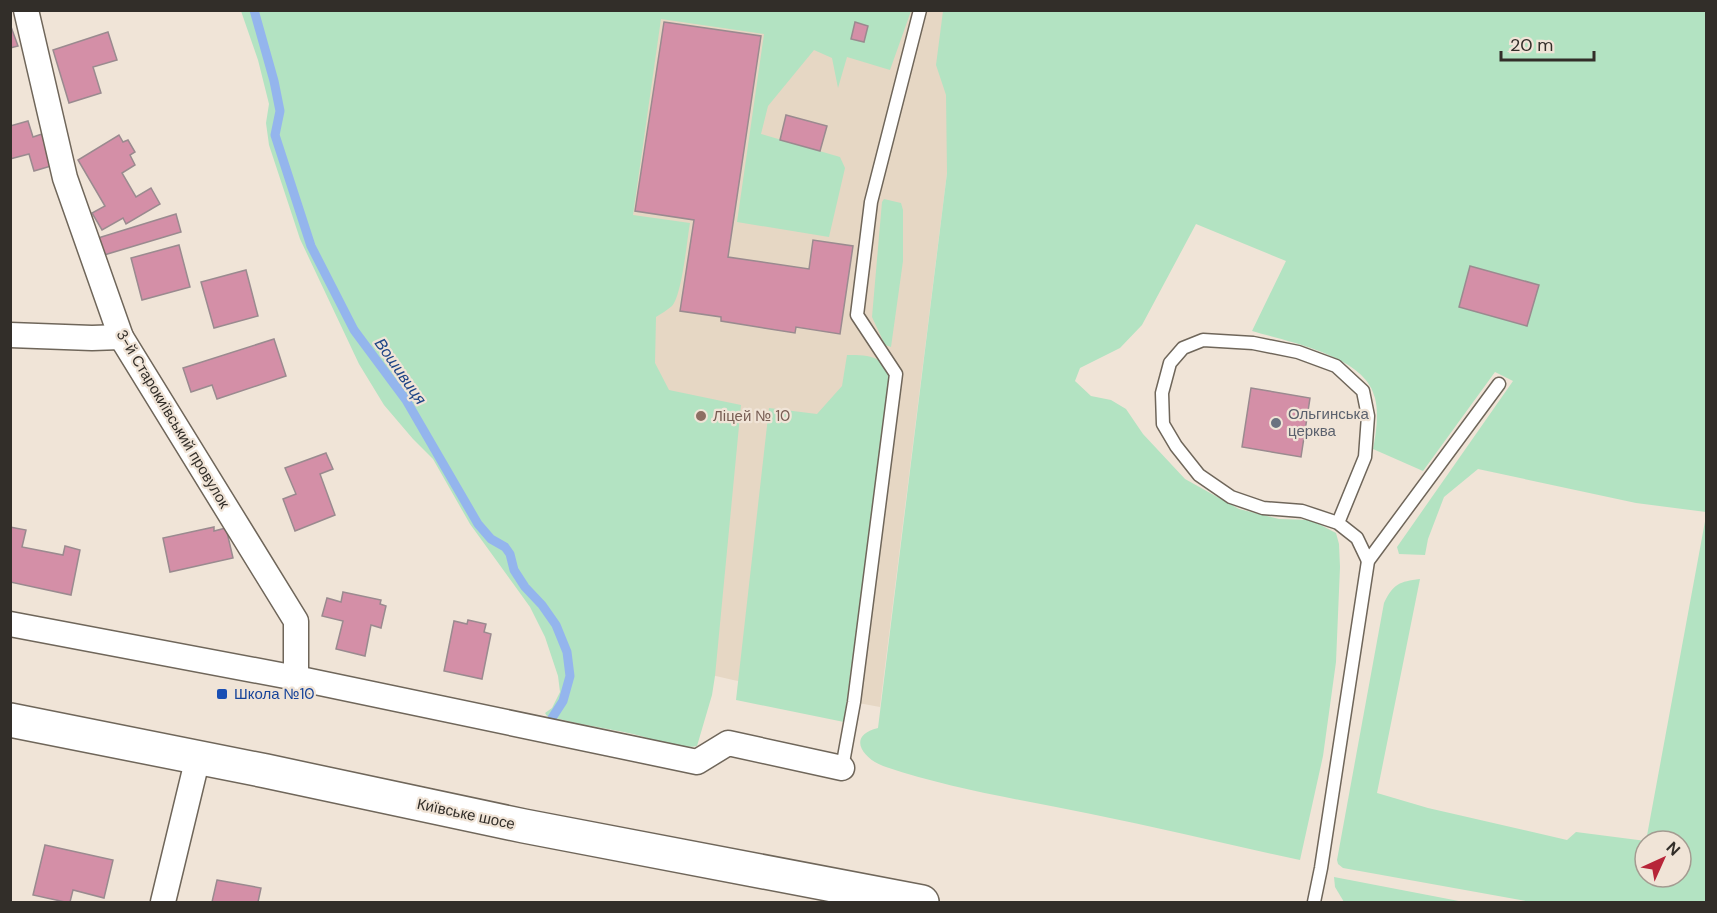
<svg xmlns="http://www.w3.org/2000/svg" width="1717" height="913" font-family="'DM Sans',sans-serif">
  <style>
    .built { fill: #e6d7c4 }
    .green { fill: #b3e3c2; fill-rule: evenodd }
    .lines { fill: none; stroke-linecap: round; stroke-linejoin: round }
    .stream { stroke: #94b5ed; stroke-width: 9 }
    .building { fill: #d48fa7; stroke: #9a8a8f; stroke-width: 1.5 }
    .lane-casing { stroke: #6f665a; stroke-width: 15 }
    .street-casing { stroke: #6f665a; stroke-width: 27 }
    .primary-casing { stroke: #6f665a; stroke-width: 36 }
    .lane { stroke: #fff; stroke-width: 12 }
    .street { stroke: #fff; stroke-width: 24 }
    .primary { stroke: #fff; stroke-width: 33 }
    .education-dot { fill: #8d6e63; stroke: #f0e4d7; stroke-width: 2 }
    .worship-dot { fill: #6b7280; stroke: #f0e4d7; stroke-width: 2 }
    .transit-dot { fill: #1a4fb4; stroke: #f0e4d7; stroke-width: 2 }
    .labels { text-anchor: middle; stroke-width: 4.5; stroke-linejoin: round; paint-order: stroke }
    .worship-label { font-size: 15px; fill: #5b616d; stroke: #f0e4d7; text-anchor: start }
    .education-label { font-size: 15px; fill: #785e54; stroke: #f0e4d7; text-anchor: start }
    .street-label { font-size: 15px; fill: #322e29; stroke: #f0e4d7 }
    .transit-label { font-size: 15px; fill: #164399; stroke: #f0e4d7; text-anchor: start }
    .water-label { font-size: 16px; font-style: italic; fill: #1e4486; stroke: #f0e4d7 }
  </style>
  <rect width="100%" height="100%" fill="#f0e4d7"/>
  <polygon class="built" points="309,11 965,11 947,173 880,707 733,680 621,654"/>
  <g class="green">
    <path d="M241 11H911L890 70 847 57 838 88 832 58 814 50 768 106 761 134 840 157 845 168 829 237 737 222 764 34 661 19 633 215 690 223C687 240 682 295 672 306 667 310 661 314 656 317L655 363 669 390 741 405 715 676 712 695 697 746C676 750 654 739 633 734 605 728 576 724 547 716L545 713 552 708 560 692 558 676 545 637 530 607 470 524 433 459 413 439 384 405 359 364 300 239 269 145 266 123 269 104 258 60Z"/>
    <path d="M943 11H1706V512L1636 503 1478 469 1444 497 1428 539 1425 555 1399 554 1397 547 1513 381 1495 372 1423 471 1373 449C1376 434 1379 414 1375 398 1366 356 1288 342 1252 331L1286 261 1196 224 1142 325 1120 348 1080 368 1075 381 1091 396 1111 400 1126 409 1143 434 1185 479 1239 509 1279 519 1311 520 1336 533 1339 544 1340 567 1336 662 1323 756 1300 860C1230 845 1161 828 1091 814 1022 800 952 789 886 767 864 760 845 736 878 728L947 173 946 95 936 65Z"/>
    <polygon points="884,199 901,203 903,210 903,261 891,347 885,345 872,317 882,202"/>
    <path d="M847 355C870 355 889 356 889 383L844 722 736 700 769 408 817 414 842 386Z"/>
    <path d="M1706 516V902H1531L1343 868 1338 864 1337 860 1384 603C1394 583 1399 582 1420 579L1377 793 1428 808 1567 840 1576 832 1646 841ZM1645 841H1681V877H1645Z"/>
    <polygon points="1334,877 1464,902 1344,902 1335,887"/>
  </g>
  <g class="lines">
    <polyline class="stream" points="254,10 274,81 280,111 275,135 311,246 354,330 406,400 478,524 491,539 505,547 510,554 514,570 525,587 542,605 556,625 567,652 570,676 563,701 552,718"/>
  </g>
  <g class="building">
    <polygon points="664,22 761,36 728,257 809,269 813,240 853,246 840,334 796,327 795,333 721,321 721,317 680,311 694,220 635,211"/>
    <polygon points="855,22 868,26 864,42 851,39"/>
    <polygon points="10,24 18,46 10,48"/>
    <polygon points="108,32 117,60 93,67 101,93 69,103 53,50"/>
    <polygon points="786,115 827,126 820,151 780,140"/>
    <polygon points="28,121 33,137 42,134 51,166 34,171 29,154 10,159 10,126"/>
    <polygon points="119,135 123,142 128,140 135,152 130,155 135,165 122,173 136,197 151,188 160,204 126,224 123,218 102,230 92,213 105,206 78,160"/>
    <polygon points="176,214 181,232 104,255 98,238"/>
    <polygon points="179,245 190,287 142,300 131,258"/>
    <polygon points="1470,266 1539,285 1527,326 1459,307"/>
    <polygon points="246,270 258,316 214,328 201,282"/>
    <polygon points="274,339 286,376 217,399 212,385 191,392 183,368"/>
    <polygon points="1251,388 1310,398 1301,457 1242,447"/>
    <polygon points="326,453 333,469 320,474 335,515 295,531 283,499 296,494 285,468"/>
    <polygon points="10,527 26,530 22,547 63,555 65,546 80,550 71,595 10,582"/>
    <polygon points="214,527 214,531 226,528 233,558 170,572 163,538"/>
    <polygon points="343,592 381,600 380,604 386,606 381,628 371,625 365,656 336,649 343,621 322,616 327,598 341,602"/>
    <polygon points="468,620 486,624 484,632 491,634 482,679 444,671 454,621 467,624"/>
    <polygon points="45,845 113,860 104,898 73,890 70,902 65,902 33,895"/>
    <polygon points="217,880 261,888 258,902 212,902"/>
  </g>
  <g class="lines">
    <defs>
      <g id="lane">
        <polyline points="1338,523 1365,457 1368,416 1363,391 1336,366 1298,352 1253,343 1203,340 1183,348 1170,363 1162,393 1163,424 1176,446 1199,475 1231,497 1263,508 1302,511 1338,523 1357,538 1368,561"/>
        <polyline points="842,768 854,702 896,374 857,315 871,202 920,10"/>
        <polyline points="1314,902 1321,868 1368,561 1499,384"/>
      </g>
      <g id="street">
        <polyline points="26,10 65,178 121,337 296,621 296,678"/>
        <polyline points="10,335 92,338 121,337"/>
        <polyline points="10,624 296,678 697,762 728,743 842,768"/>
        <polyline points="163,902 198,757"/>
      </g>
      <polyline id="primary" points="10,720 266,771 524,826 922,902"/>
    </defs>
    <use href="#lane" class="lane-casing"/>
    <use href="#street" class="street-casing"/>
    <use href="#primary" class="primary-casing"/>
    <use href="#lane" class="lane"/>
    <use href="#street" class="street"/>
    <use href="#primary" class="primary"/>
  </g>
  <circle class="education-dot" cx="701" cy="416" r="6"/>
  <circle class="worship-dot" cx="1276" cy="423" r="6"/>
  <rect class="transit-dot" x="216" y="688" width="12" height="12" rx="3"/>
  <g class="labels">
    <g class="worship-label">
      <text x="1288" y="419">Ольгинська<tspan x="1288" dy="17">церква</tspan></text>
    </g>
    <g class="education-label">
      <text x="713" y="421">Ліцей № 10</text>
    </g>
    <g class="street-label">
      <text transform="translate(173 419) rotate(59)" y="5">3-й Старокиївський провулок</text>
      <text transform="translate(466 814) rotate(12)" y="5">Київське шосе</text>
    </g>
    <g class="transit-label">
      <text x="234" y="699">Школа №10</text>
    </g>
    <g class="water-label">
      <text transform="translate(401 371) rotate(55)" y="6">Вошивиця</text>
    </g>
  </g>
  <rect width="1717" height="913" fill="none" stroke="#322e29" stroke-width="24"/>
  <g transform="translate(1663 859) rotate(45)"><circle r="28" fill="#f0e4d7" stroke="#a49b91" stroke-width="1.5"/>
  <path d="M0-4.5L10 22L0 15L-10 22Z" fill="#b72539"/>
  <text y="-9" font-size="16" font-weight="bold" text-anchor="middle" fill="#322e29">N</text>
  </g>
  <path d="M1501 51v9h93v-9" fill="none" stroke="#322e29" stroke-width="3"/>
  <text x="1510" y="51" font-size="18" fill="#322e29" stroke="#f0e4d7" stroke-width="4.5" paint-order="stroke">20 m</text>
</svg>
